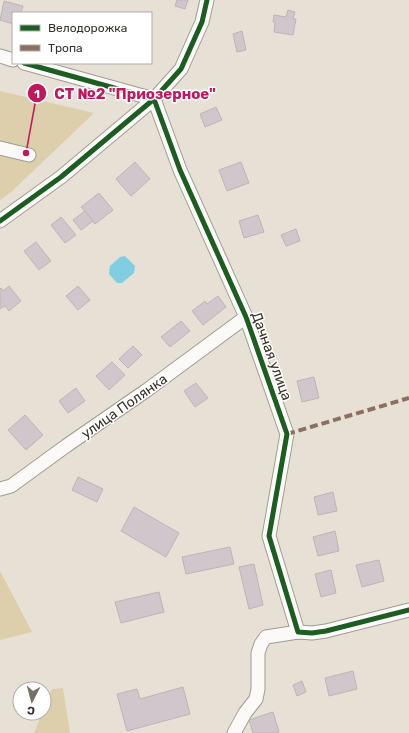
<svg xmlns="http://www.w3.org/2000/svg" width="409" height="733" font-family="Rubik,sans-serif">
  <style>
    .green { fill: #ddceac }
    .water { fill: #81cde2 }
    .building { fill: #d2c6cd; stroke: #bbb6b4 }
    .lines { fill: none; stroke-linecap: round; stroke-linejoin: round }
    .minor-casing { stroke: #a09c92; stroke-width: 15 }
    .minor { stroke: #fbfaf9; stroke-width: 13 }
    .quiet { stroke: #8d6e63; stroke-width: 4; stroke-dasharray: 8 4; stroke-linecap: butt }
    .cycleway-casing { stroke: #fff; stroke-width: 8 }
    .cycleway { stroke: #1b5e20; stroke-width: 5 }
    .labels { text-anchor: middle; stroke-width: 3; stroke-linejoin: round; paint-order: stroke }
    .street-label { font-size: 14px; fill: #37332b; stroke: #fff }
    .leader { fill: none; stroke: #c2185b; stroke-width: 1.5 }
    .callout-dot { fill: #c2185b; stroke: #fff; stroke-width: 1.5 }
    .mark-label { font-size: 12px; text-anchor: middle; font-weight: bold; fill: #fff }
    .callout-label { font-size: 15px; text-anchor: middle; font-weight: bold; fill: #c2185b; stroke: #fff; stroke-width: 3; stroke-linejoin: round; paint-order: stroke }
  </style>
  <rect width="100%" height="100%" fill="#e7e1d5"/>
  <g class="green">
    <polygon points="0,91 94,113 10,193 0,200"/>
    <polygon points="0,571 32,632 0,640"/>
    <polygon points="63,688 70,733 34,733 42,713 44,713 44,709 52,689"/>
  </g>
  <polygon class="water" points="125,256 135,266 134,273 122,283 117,283 109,274 110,266 120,257"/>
  <g class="building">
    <polygon points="177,0 188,0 185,9 175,6"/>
    <polygon points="4,1 23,6 21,13 13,13 13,24 0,20"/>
    <polygon points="288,10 295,12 293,19 296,19 293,35 274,32 275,22 273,22 274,15 286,17"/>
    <polygon points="242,31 246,50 237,52 233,34"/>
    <polygon points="216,107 222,120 205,127 200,114"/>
    <polygon points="135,162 150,179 131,196 116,179"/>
    <polygon points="241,162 249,183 227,191 219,170"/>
    <polygon points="99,193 113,210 95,224 81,207"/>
    <polygon points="85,211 93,221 81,230 73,220"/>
    <polygon points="258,215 264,232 244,238 239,221"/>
    <polygon points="61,217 76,235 65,243 51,225"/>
    <polygon points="296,229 300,241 286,246 281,235"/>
    <polygon points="36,242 51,261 39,270 24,251"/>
    <polygon points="9,286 21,301 9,311 5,306 0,309 0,289 1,288 3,291"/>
    <polygon points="78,286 90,300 78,310 66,296"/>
    <polygon points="218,296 226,307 203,325 192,311 205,301 207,304"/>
    <polygon points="181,321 190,331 170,347 161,337"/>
    <polygon points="133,346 142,355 128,368 119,359"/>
    <polygon points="112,362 125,375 109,390 96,376"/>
    <polygon points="314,377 319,398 302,402 297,381"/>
    <polygon points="196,383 208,398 195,407 184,391"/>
    <polygon points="76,388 85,401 68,413 59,401"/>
    <polygon points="25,415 43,435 26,450 8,430"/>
    <polygon points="78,477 103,489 97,502 72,490"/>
    <polygon points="333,492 337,511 318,515 314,497"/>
    <polygon points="134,507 179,533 166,557 121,531"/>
    <polygon points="335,531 339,551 318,556 313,537"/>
    <polygon points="230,547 234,564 186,574 182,557"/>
    <polygon points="379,560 384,581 362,587 356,565"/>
    <polygon points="254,564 263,605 249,609 239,567"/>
    <polygon points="331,570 336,593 321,597 315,574"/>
    <polygon points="159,592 164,612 121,623 115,602"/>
    <polygon points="353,671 357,689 329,696 325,678"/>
    <polygon points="302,681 306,692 297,696 293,685"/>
    <polygon points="183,687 190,714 127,731 117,694 137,689 140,699"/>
    <polygon points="273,712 279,732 275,733 253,733 249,720"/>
  </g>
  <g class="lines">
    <defs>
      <g id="minor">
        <polyline points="0,56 13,60"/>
        <polyline points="24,63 154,99 180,170 246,317 287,434 269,536 298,632"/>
        <polyline points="0,148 29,155"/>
        <polyline points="0,221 61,177 154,99 181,69 202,22 207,0"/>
        <polyline points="0,489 11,486 66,446 147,390 246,317"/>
        <polyline points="234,733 245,713 256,699 258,689 258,653 261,644 266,637 298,632 312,633 326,631 409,610"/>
      </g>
    </defs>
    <use href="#minor" class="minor-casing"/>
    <use href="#minor" class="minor"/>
    <polyline class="quiet" points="287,434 409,398"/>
    <defs>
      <g id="cycleway">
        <polyline points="24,63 154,99 180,170 246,317 287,434 269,536 298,632 312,633 326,631 409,610"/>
        <polyline points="0,221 61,177 154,99 181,69 202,22 207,0"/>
      </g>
    </defs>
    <use href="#cycleway" class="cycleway-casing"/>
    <use href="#cycleway" class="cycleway"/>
  </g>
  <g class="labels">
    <g class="street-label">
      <text transform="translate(272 356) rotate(70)" y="5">Дачная улица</text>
      <text transform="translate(124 406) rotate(-35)" y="5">улица Полянка</text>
    </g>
  </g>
  <path class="leader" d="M26 153L37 93"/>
  <g class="callout-dot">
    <circle cx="26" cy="153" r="4"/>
    <circle cx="37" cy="93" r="10"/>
  </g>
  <g class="mark-label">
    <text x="37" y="98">1</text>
  </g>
  <g class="callout-label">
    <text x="135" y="99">СТ №2 "Приозерное"</text>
  </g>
  <rect x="12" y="12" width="140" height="52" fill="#ffffff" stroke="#afadaa"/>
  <rect x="20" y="25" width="20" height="6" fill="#1b5e20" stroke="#afadaa"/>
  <text x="48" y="32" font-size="12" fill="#37332b">Велодорожка</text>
  <rect x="20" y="45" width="20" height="6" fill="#8d6e63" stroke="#afadaa"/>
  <text x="48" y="52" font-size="12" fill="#37332b">Тропа</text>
  <g transform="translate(32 701) rotate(186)"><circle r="19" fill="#ffffff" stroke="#afadaa"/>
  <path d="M0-3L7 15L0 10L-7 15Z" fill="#757066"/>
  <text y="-6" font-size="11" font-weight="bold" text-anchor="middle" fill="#37332b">С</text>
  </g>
</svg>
